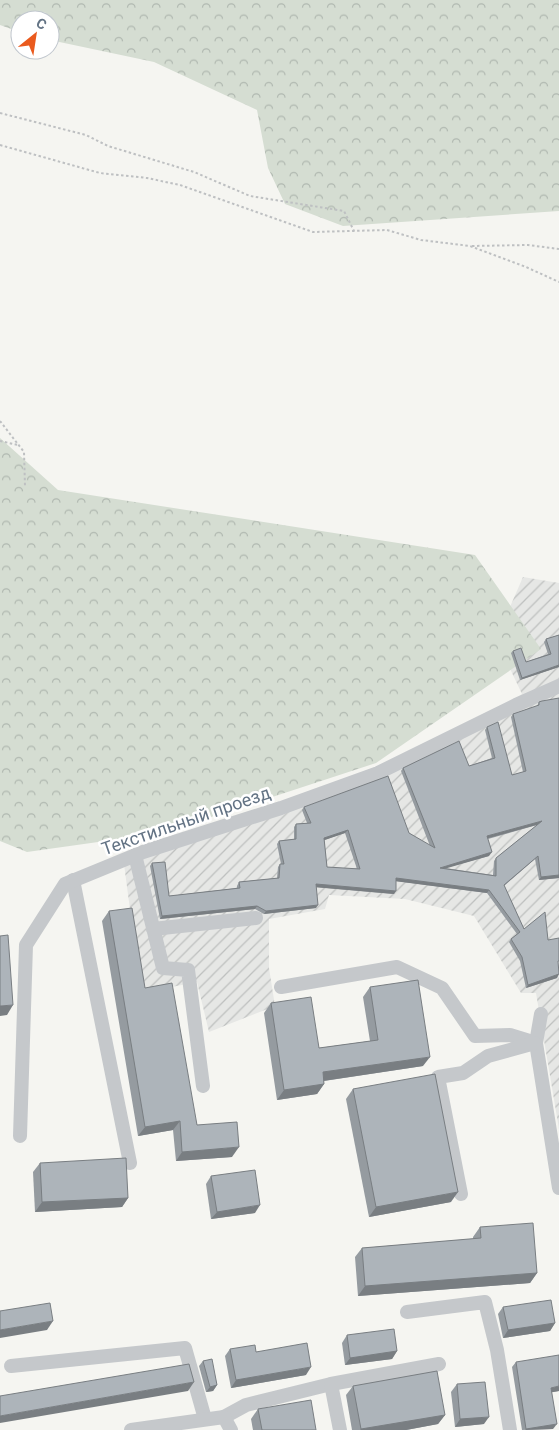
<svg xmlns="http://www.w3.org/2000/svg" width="559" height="1430" font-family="Roboto,sans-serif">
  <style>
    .industrial { fill: url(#industrial-furrows) }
    .forest { fill: url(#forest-crowns) }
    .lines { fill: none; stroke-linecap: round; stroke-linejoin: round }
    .path { stroke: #bec0c2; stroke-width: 2; stroke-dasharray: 2.5 2.5; stroke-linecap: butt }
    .minor { stroke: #c5c8cb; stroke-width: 14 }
    .wall { fill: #959ba0; fill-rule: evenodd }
    .shaded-wall { fill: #797e82 }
    .building { fill: #adb4ba; stroke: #797e82; fill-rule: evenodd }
    .labels { text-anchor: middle; stroke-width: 5; stroke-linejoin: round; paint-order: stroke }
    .street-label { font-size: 18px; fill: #637384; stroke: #fff }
  </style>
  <defs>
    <pattern id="industrial-furrows" width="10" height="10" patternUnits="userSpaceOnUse" patternTransform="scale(1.25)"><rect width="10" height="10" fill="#e6e7e5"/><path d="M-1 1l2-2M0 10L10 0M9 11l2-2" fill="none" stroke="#bec0bf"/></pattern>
    <pattern id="forest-crowns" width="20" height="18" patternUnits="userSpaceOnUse" patternTransform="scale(1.25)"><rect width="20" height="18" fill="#d5ddd2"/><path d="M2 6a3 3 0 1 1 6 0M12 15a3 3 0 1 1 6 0" fill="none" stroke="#b0b8b0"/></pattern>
  </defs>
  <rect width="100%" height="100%" fill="#f5f5f1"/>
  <polygon class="industrial" points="523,577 559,583 559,1129 536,993 521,993 474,916 405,899 329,895 325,909 269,919 269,968 275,1006 209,1032 197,982 141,993 124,864 469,731 522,694 496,639"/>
  <g class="forest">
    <polygon points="0,0 559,0 559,211 343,226 285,204 268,168 257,110 154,62 50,40 50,20 20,20 20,32 0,25"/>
    <polygon points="0,438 58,490 475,555 541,649 376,763 162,833 27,852 0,841"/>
  </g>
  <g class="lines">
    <g class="path">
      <polyline points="0,113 86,135 108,146 194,172 250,196 344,211 354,231"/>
      <polyline points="0,145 100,173 147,178 180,185 313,232 387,230 421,240 470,246 526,267 559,282"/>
      <polyline points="472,246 528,245 559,249"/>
      <polyline points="0,421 24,452 25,486"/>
      <polyline points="0,441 18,445"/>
    </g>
    <g class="minor">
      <polyline points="135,855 163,968 188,970 203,1086"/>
      <polyline points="73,880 130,1163"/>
      <polyline points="153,929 256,918"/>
      <polyline points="281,987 397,967 442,988 475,1036 510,1035 536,1043"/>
      <polyline points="541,1014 536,1043 559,1188"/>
      <polyline points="20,1136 26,945 65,884 143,852 281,808 378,773 516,705 559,686"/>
      <polyline points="461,1194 438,1077 463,1073 488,1056 535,1043"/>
      <polyline points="407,1312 485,1302 497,1350 510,1430"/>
      <polyline points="11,1366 185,1348 205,1419"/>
      <polyline points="224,1417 246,1405 331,1384"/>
      <polyline points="131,1430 224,1417 231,1430"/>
      <polyline points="340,1430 331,1384 439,1364"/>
    </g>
  </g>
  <g class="wall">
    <polygon points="559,635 559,667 520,680 511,653 513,651 526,662 548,654 544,642 546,639"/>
    <path d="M559 698V878L539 880 535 859 504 886 524 929 548 940 558 964 557 978 526 988 520 961 509 942 511 939 517 934 487 893 396 881 394 894 316 887V908L264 914 255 909 160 919 150 866 152 863 169 896 237 888V886L239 882 277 878 278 867 280 864H281L277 844 279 841 294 839V827L296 824 307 823 302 810 304 807 409 833 430 846 401 771 403 768 469 766 492 758 485 730 487 727 512 775 523 772 511 717 513 714 537 706 539 702ZM537 825 496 858 494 861 493 875 445 868 489 856 488 839ZM345 833 357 869 327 867 324 840Z"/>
    <polygon points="109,911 145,988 197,1125 232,1157 176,1161 173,1130 138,1136 102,921"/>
    <polygon points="370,987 423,1066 324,1081 324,1084 317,1094 277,1100 264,1013 271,1003 319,1048 370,1041 363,997"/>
    <polygon points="353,1089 451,1202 369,1217 346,1099"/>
    <polygon points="40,1163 128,1198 122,1207 35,1212 33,1172"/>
    <polygon points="211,1176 255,1213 211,1219 206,1184"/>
    <polygon points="480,1227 537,1273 530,1283 358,1296 355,1257 362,1248 473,1239 473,1237"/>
    <polygon points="503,1307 555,1323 550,1331 503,1338 498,1314"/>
    <polygon points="347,1335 397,1351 392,1359 345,1365 342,1343"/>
    <polygon points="230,1349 256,1352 306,1375 231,1388 225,1356"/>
    <polygon points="203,1361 217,1385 213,1391 206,1392 199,1366"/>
    <polygon points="516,1362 559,1391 552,1392 553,1429 522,1430 512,1367"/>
    <polygon points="457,1384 484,1424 455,1427 451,1392"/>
    <polygon points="353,1386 445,1415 438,1424 406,1430 352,1430 346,1395"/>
    <polygon points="258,1409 316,1430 253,1430 251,1419"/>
  </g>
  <g class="shaded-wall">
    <polygon points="559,665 559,667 520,680 522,678"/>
    <polygon points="542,821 540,824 485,839 487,836"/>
    <polygon points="348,830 345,833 322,841 324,838"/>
    <polygon points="492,852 489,856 437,871 440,868"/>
    <polygon points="559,875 559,878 539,880 541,877"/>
    <polygon points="396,878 489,890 487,893 394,881"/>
    <polygon points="316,884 396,891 394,894 313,887"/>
    <polygon points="318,905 316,908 264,914 266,911"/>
    <polygon points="257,906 255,909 160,919 162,916"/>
    <polygon points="559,974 557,978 526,988 528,985"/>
    <polygon points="13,1005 7,1015 0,1016 0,1006"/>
    <polygon points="430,1057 423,1066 316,1082 323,1072"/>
    <polygon points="324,1084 317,1094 277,1100 284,1090"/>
    <polygon points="180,1121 173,1130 138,1136 145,1127"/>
    <polygon points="239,1147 232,1157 176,1161 182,1152"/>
    <polygon points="458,1192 451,1202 369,1217 376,1207"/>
    <polygon points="128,1198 122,1207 35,1212 42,1202"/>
    <polygon points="260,1205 255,1213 211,1219 217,1212"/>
    <polygon points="537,1273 530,1283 358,1296 365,1286"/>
    <polygon points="53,1321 47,1330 0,1338 0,1330"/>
    <polygon points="555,1323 550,1331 503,1338 508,1330"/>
    <polygon points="397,1351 392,1359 345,1365 350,1358"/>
    <polygon points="311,1367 306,1375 231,1388 236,1380"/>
    <polygon points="194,1382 188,1391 0,1423 0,1416"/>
    <polygon points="217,1385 213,1391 206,1392 210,1387"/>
    <polygon points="559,1386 559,1391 548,1393 551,1388"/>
    <polygon points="445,1415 438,1424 406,1430 360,1430 361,1429"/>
    <polygon points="489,1417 484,1424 455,1427 460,1419"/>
    <polygon points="557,1424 553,1429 525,1430 526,1429"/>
  </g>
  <g class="building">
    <polygon points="559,635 559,665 522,678 513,651 521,648 526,662 551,654 546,639"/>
    <path d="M559 698V875L541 877 538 856 504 885 524 929 545 912 548 940 559 938V961H558L559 974 528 985 522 957 511 939 520 932 489 890 396 878V891L316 884 318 905 266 911 257 906 162 916 152 863 165 862 169 896 240 888 239 882 279 878 280 864H284L279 841 296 839V824L311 823 304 807 388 776 409 833 435 848 403 768 459 741 469 766 495 758 487 727 498 722 512 775 526 771 513 714 539 705V702L542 701ZM542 821 496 858V876L440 868 492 852 487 836ZM348 830 360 869 327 867 324 838Z"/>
    <polygon points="132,908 145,988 172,983 197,1125 237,1122 239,1147 182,1152 180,1121 145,1127 109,911"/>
    <polygon points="8,935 13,1005 0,1006 0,936"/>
    <polygon points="418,980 430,1057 323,1072 324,1084 284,1090 271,1003 311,997 319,1048 378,1040 370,987"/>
    <polygon points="435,1074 458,1192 376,1207 353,1089"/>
    <polygon points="126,1158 128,1198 42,1202 40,1163"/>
    <polygon points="255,1170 260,1205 217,1212 211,1176"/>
    <polygon points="533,1223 537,1273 365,1286 362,1248 481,1238 480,1227"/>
    <polygon points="551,1300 555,1323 508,1330 503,1307"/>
    <polygon points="50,1303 53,1321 0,1330 0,1311"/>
    <polygon points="394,1329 397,1351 350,1358 347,1335"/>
    <polygon points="307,1343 311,1367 236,1380 230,1349 255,1345 256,1352"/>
    <polygon points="559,1355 559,1386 551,1388 557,1424 526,1429 516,1362"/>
    <polygon points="212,1359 217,1385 210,1387 203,1361"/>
    <polygon points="189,1364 194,1382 0,1416 0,1396"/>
    <polygon points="437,1371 445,1415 361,1429 353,1386"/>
    <polygon points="485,1382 489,1417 460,1419 457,1384"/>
    <polygon points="311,1400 316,1430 262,1430 258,1409"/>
  </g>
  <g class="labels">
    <g class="street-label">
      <text transform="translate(186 821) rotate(-19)" y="6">Текстильный проезд</text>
    </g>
  </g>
  <g transform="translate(35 35) rotate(30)"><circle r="24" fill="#ffffff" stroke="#c1c7ce"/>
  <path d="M0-4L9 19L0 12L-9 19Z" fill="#ea5a1d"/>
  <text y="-8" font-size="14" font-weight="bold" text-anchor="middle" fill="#637384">С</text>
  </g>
</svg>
